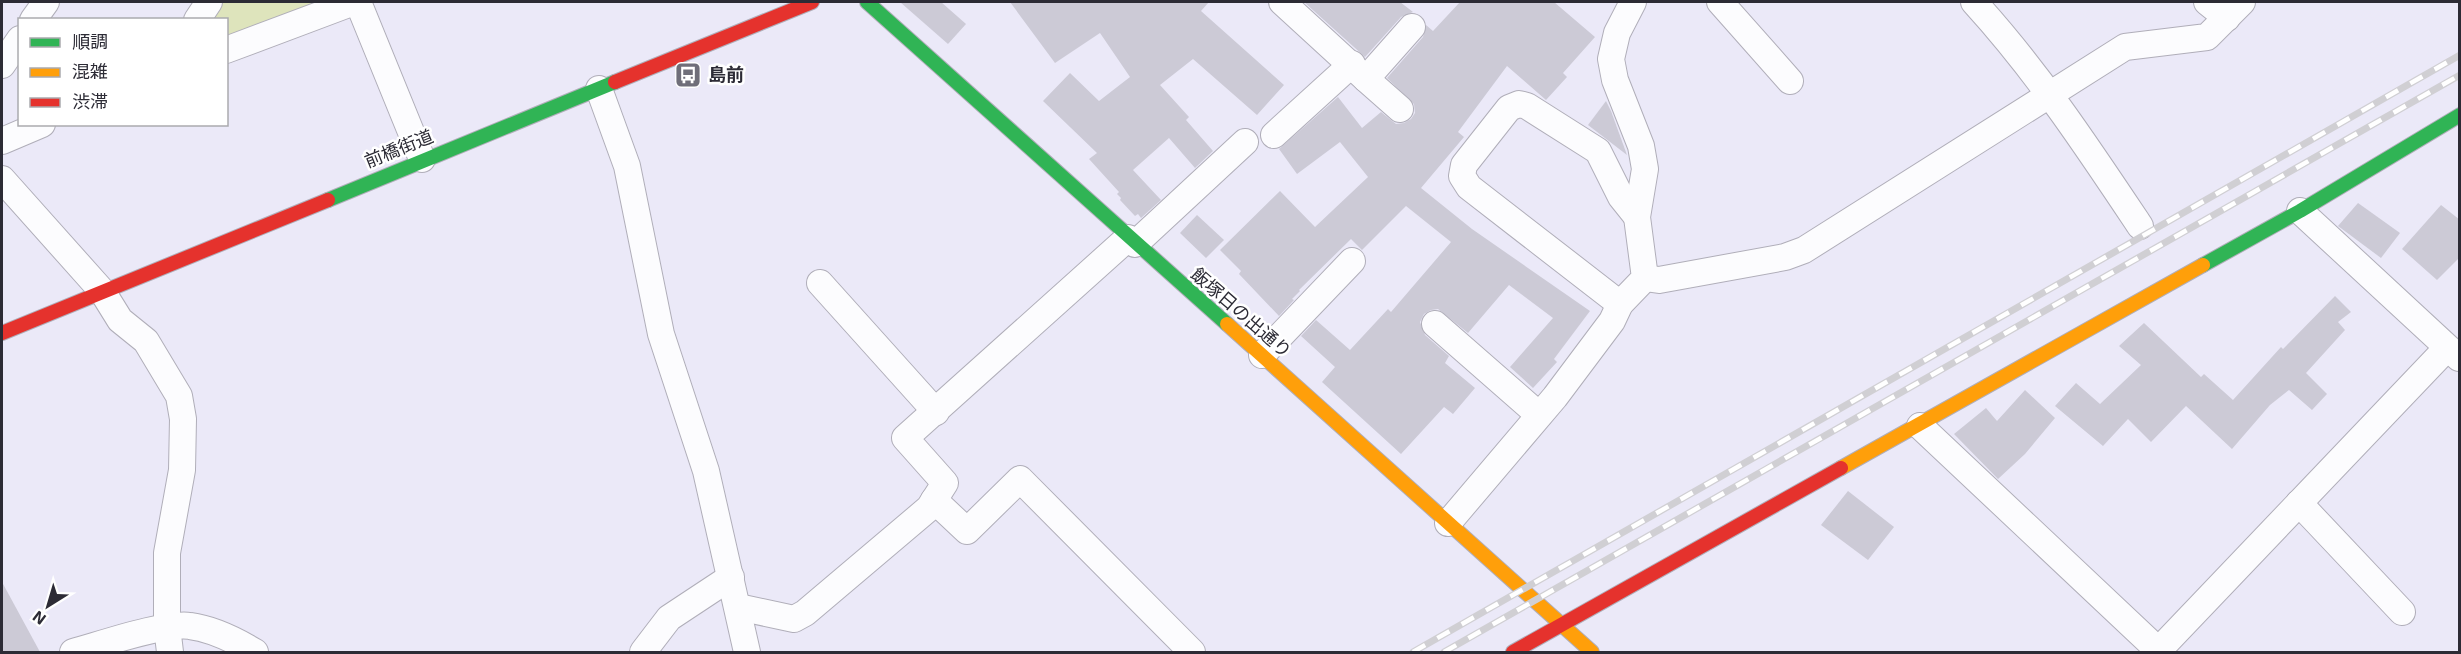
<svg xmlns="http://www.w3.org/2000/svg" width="2461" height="654" font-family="'Exo 2','Noto Sans JP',sans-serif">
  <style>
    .green { fill: #dee4bc }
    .building { fill: #cccad6 }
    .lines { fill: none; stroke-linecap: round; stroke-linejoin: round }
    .street-casing { stroke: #b0aeb9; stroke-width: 28 }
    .fast-casing { stroke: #b0aeb9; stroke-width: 16 }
    .slow-casing { stroke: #b0aeb9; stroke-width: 16 }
    .jam-casing { stroke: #b0aeb9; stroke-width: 16 }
    .street { stroke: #fcfcfe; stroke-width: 26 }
    .fast { stroke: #30b455; stroke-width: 14 }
    .slow { stroke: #ff9f0a; stroke-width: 14 }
    .jam { stroke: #e5322d; stroke-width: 14 }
    .rail-casing { stroke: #d0cfd3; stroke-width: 7 }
    .rail { stroke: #fff; stroke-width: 4.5; stroke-dasharray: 14; stroke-linecap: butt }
    .labels { text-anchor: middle; stroke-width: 5; stroke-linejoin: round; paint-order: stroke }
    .poi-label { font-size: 18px; font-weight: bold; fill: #2c2b35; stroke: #fff; text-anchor: start }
    .street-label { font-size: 18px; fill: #2c2b35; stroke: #fff }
  </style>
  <rect width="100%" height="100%" fill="#ebe9f8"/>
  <polygon class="green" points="219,2 319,2 227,39 226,20 207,20"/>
  <g class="building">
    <polygon points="900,2 941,2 966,24 948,44"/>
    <polygon points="1010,2 1209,2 1201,11 1284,85 1257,115 1193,59 1160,85 1189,117 1186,120 1213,151 1195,168 1169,138 1133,170 1161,200 1141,218 1138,214 1135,216 1120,200 1121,198 1117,194 1119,192 1089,159 1097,153 1043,101 1070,73 1099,101 1130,77 1100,33 1055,63"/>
    <polygon points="1304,2 1400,2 1413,12 1401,17 1365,57"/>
    <polygon points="1460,2 1554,2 1595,37 1563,73 1567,77 1546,100 1507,66 1458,132 1464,137 1421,188 1472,229 1590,311 1554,359 1557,362 1533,388 1510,367 1553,318 1509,285 1468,333 1438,309 1431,310 1424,314 1420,322 1425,335 1449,356 1445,363 1475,388 1453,414 1444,407 1401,454 1322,382 1335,367 1301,336 1316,320 1350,350 1388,309 1391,312 1451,242 1406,206 1362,250 1351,239 1299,290 1300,291 1292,299 1294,300 1279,316 1239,274 1241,271 1220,250 1280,191 1315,227 1368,177 1340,142 1297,174 1279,149 1338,97 1362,128 1381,112 1396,124 1404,123 1411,119 1415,113 1414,104 1387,78 1423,37 1426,25 1433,31"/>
    <polygon points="1606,101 1611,111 1627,155 1588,125"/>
    <polygon points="2358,203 2400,233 2381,258 2338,226"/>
    <polygon points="2441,205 2460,220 2460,257 2437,280 2402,249"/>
    <polygon points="1197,215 1224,240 1206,258 1180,233"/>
    <polygon points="2335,296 2351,312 2338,322 2345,330 2306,373 2327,394 2312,410 2289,390 2270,405 2232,449 2186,406 2151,442 2128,419 2103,446 2055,406 2076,383 2100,404 2141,365 2119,346 2144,323 2201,377 2204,374 2233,400 2281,347 2283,349"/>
    <polygon points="2025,390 2055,418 2025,454 1998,479 1954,434 1986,408 1997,421"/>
    <polygon points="1848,491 1894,527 1868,560 1821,525"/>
    <polygon points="2,582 40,652 2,652"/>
  </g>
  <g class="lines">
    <defs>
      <g id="street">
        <polyline points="358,2 422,159"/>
        <polyline points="1282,2 1366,79 1412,27"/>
        <polyline points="1720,2 1790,81"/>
        <path d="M1974 2C2037 71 2088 148 2140 226"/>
        <polyline points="2207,2 2227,18"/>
        <polyline points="33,20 46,2"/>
        <polyline points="197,20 209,2"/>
        <polyline points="226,50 354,2"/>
        <polyline points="2,65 20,39"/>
        <polyline points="1366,79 1400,109"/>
        <polyline points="599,89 627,166 661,334 706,471 747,652"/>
        <polyline points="1274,135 1352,64"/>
        <polyline points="2,141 42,124"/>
        <polyline points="2,179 102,291 120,320 146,341 179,396 183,419 182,470 167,553 167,627 170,652"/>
        <polyline points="2300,211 2459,358"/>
        <polyline points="1135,244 1245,142"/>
        <polyline points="1645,278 1659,280 1785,257 1804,250 2125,47 2207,37 2242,2"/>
        <polyline points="820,283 936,412"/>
        <polyline points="1620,304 1469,187 1462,176 1464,165 1509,108 1519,104 1527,106 1598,151 1621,197 1637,217"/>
        <polyline points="1435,324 1539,415"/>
        <polyline points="1262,355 1352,261"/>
        <polyline points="1920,426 2160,652"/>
        <polyline points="934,500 967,531 1020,479 1192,652"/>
        <polyline points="2299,503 2402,612"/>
        <polyline points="1448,523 1555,397 1612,321 1620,304 1645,278 1637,217 1645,169 1641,146 1615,80 1611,59 1617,33 1633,2"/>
        <polyline points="738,607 794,619 805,613 929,508 945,483 905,438 1128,238"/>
        <path d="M73 652C99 645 166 622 190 626 213 629 235 640 255 652"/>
        <polyline points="643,652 669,618 731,577"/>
        <polyline points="2157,652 2447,348"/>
      </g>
      <g id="fast">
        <polyline points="867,2 1227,324"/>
        <polyline points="328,200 615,82"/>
        <polyline points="2203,265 2300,211 2460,115"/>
      </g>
      <g id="slow">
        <polyline points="1227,324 1592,652"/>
        <polyline points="1841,468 2203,265"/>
      </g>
      <g id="jam">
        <polyline points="615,82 812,2"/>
        <polyline points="2,333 328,200"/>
        <polyline points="1513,652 1841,468"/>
      </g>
    </defs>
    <use href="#street" class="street-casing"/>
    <use href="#fast" class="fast-casing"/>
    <use href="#slow" class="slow-casing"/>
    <use href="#jam" class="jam-casing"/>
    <use href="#street" class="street"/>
    <use href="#fast" class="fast"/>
    <use href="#slow" class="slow"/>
    <use href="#jam" class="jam"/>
    <defs>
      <g id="rail">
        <polyline points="1413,652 2460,55"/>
        <polyline points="1444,652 2460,75"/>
      </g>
    </defs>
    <use href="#rail" class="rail-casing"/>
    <use href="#rail" class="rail"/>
  </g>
  <defs>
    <symbol id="bus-square" viewBox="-11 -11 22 22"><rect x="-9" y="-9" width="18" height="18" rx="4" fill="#6f6e79" stroke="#fff"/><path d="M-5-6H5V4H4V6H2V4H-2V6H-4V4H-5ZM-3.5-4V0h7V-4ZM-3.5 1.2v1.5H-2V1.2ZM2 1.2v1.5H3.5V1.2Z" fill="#fff"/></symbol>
  </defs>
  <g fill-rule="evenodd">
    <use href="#bus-square" x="673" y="60" width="30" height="30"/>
  </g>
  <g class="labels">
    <g class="poi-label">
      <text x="708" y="81">島前</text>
    </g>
    <g class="street-label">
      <text transform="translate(399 149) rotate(-22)" y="6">前橋街道</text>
      <text transform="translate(1241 313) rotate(41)" y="6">飯塚日の出通り</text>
    </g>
  </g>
  <rect width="2461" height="654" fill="none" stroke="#2c2b35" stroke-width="6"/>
  <rect x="18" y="18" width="210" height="108" fill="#ffffff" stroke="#abaaae" stroke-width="1.5"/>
  <rect x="30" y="38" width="30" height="9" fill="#30b455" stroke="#abaaae" stroke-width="1.5"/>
  <text x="72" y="48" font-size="18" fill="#2c2b35">順調</text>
  <rect x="30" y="68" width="30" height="9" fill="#ff9f0a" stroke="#abaaae" stroke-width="1.5"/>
  <text x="72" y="78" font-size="18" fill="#2c2b35">混雑</text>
  <rect x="30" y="98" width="30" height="9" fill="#e5322d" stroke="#abaaae" stroke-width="1.5"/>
  <text x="72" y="108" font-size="18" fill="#2c2b35">渋滞</text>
  <g transform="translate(48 606) rotate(217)" stroke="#ffffff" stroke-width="4.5" paint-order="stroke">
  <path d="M0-4.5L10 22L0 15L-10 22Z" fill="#2c2b35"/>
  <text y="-9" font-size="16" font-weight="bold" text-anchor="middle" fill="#2c2b35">N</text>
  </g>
</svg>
